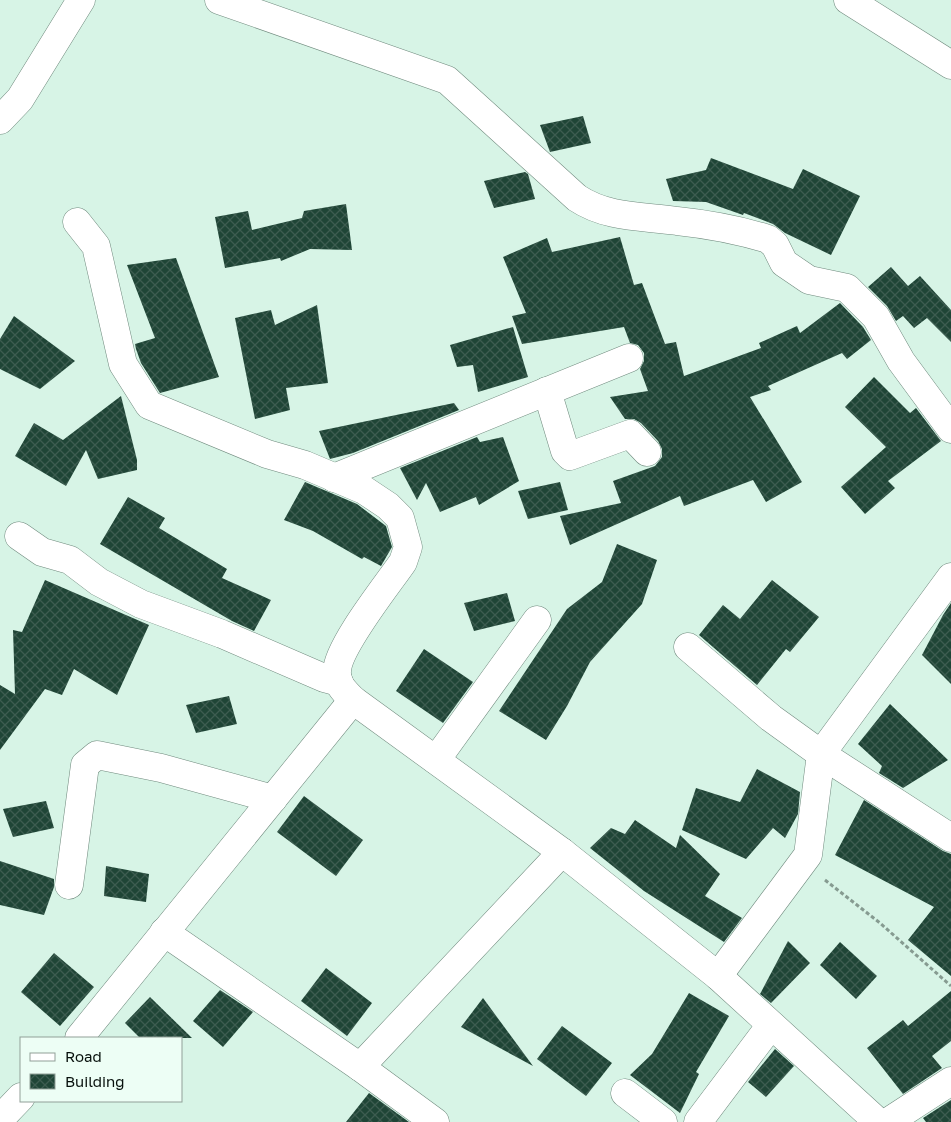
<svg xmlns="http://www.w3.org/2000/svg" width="951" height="1122" font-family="'Golos Text',sans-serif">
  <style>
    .building { fill: url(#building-cross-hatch) }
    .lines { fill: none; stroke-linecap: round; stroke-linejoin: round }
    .minor-casing { stroke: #708a7e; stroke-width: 29 }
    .path { stroke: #869b91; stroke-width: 3; stroke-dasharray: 4 2.5; stroke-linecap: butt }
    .minor { stroke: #fff; stroke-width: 28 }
  </style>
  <defs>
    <pattern id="building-cross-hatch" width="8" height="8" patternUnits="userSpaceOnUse" patternTransform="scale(1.25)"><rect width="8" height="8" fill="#1f4536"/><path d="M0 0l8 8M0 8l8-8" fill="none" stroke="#3d5c50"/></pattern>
  </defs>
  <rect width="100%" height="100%" fill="#d7f4e6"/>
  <g class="building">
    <polygon points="583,116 591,143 550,152 540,125"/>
    <polygon points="711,158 793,189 803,169 860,196 831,255 785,233 773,224 744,213 743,215 706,202 673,201 666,179 706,170"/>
    <polygon points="525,172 528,174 535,199 494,208 484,181"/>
    <polygon points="346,204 352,250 310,249 281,261 280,258 225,268 215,217 248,211 252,230 302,218 304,211"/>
    <polygon points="620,237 634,285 642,283 665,344 676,342 684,376 761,348 759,343 797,326 800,333 840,303 863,327 871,340 847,359 842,353 768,386 771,390 750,397 802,482 766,502 753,480 684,506 680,496 570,545 560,516 621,503 613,481 655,466 662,457 662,449 658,441 641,423 634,419 625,419 610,397 648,391 640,369 644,361 644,353 638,345 630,343 624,327 522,344 512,316 526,313 503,257 547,238 552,252"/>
    <polygon points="176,258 219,377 160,393 141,363 136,349 135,344 155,338 127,265"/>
    <polygon points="891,267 908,286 920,276 951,310 951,342 927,318 914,328 903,316 896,321 887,306 868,287"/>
    <polygon points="317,305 328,383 286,388 290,410 255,419 235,318 271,310 275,325"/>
    <polygon points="14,316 75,361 40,389 0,369 0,339"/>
    <polygon points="513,327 528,377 478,392 473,365 457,367 450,345"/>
    <polygon points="874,377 910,413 916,408 941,441 888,481 895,488 865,514 841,487 886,447 845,407"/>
    <polygon points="121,396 137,460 137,470 98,479 86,450 66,486 15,456 34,423 63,440"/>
    <polygon points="454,403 459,410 353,453 330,459 319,431"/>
    <polygon points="477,437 480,442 503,437 519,481 479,505 476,497 440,512 426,483 417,500 400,468"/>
    <polygon points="305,482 357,504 386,526 392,547 381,566 364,557 362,559 313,531 284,520"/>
    <polygon points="560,482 568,510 528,519 518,491"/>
    <polygon points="128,497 165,518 159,528 227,569 222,578 271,600 254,631 232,621 100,544"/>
    <polygon points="617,544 657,560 642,604 590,662 567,706 546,740 499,711 567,609 602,582"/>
    <polygon points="45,580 149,625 117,695 74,669 62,695 45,689 0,750 0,685 15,694 13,630 22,632"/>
    <polygon points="772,580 819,617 790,652 786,649 757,685 699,635 723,605 740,619"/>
    <polygon points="507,593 515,621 474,631 464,603"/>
    <polygon points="951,603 951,684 922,655 943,615"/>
    <polygon points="424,649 473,682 443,723 396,691"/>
    <polygon points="229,696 237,724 196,733 186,705"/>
    <polygon points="890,704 948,760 903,788 879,773 882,766 858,744"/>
    <polygon points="757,769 800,792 798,814 785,838 773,828 746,859 682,830 696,788 740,802"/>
    <polygon points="304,796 363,840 336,876 277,832"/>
    <polygon points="864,800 943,851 951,854 951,976 908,940 934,907 835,855"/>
    <polygon points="46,801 54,828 13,837 3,809"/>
    <polygon points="635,820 676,848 680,835 720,874 705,896 742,918 724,942 644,891 590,848 611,828 625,834"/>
    <polygon points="0,861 54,879 54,887 44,915 0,905"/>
    <polygon points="106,866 149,874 146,902 104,896"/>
    <polygon points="788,941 810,963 771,1003 760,994"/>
    <polygon points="840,942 877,976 856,999 820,965"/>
    <polygon points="54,953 94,987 60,1026 21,992"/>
    <polygon points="326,968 372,1003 347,1036 301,1001"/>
    <polygon points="220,990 253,1012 223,1047 193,1021"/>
    <polygon points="951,991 951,1041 932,1056 942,1068 903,1094 867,1048 903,1020 908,1026"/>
    <polygon points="689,993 729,1016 696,1072 699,1074 680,1113 630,1075 652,1054"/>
    <polygon points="150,997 192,1038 140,1038 125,1023"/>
    <polygon points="483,998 533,1066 461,1027"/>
    <polygon points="562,1026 612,1063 586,1096 537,1059"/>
    <polygon points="775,1049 794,1066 766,1097 748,1082"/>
    <polygon points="369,1093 409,1122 346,1122"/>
    <polygon points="951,1100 951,1122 926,1122 923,1118"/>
  </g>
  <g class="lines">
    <defs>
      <g id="minor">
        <path d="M219 0 447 80 577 198C607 218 642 216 677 221 706 224 739 230 768 239L775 245 784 263 809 280 847 288 876 317 901 361 951 429"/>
        <polyline points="848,0 951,65"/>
        <polyline points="0,120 20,99 81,0"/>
        <path d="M77 222 96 246 123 364 149 405 267 454 305 465 364 490 388 506 400 518 408 547 403 562C388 584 338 646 337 671 336 684 345 692 353 700L562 852 718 976 878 1122"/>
        <polyline points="547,391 565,451 570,456 630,434 647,452"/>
        <polyline points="334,478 629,358"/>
        <polyline points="19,536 42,552 70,560 99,582 141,604 222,634 324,678 339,682"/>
        <polyline points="688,647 771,718 821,754 951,838"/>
        <polyline points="436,760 537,620"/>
        <polyline points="69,885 85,765 97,755 161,768 273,799"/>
        <polyline points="164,932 360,1067 435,1122"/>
        <polyline points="718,976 808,855 821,754 951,577"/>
        <polyline points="79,1038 353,700"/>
        <polyline points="360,1067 562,852"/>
        <polyline points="625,1093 663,1122"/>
        <polyline points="0,1119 21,1097"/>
        <polyline points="698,1122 771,1025"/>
        <polyline points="888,1122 951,1081"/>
      </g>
    </defs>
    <use href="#minor" class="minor-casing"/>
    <polyline class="path" points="825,880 880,923 951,986"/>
    <use href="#minor" class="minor"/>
  </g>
  <rect x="20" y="1037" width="162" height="65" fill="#edfef5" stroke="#919f98"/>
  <rect x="30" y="1053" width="25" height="8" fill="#ffffff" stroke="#919f98"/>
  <text x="65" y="1062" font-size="15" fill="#07100c">Road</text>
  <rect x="30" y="1074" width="25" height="15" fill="url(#building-cross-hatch)" stroke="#919f98"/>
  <text x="65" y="1087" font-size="15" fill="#07100c">Building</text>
</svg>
